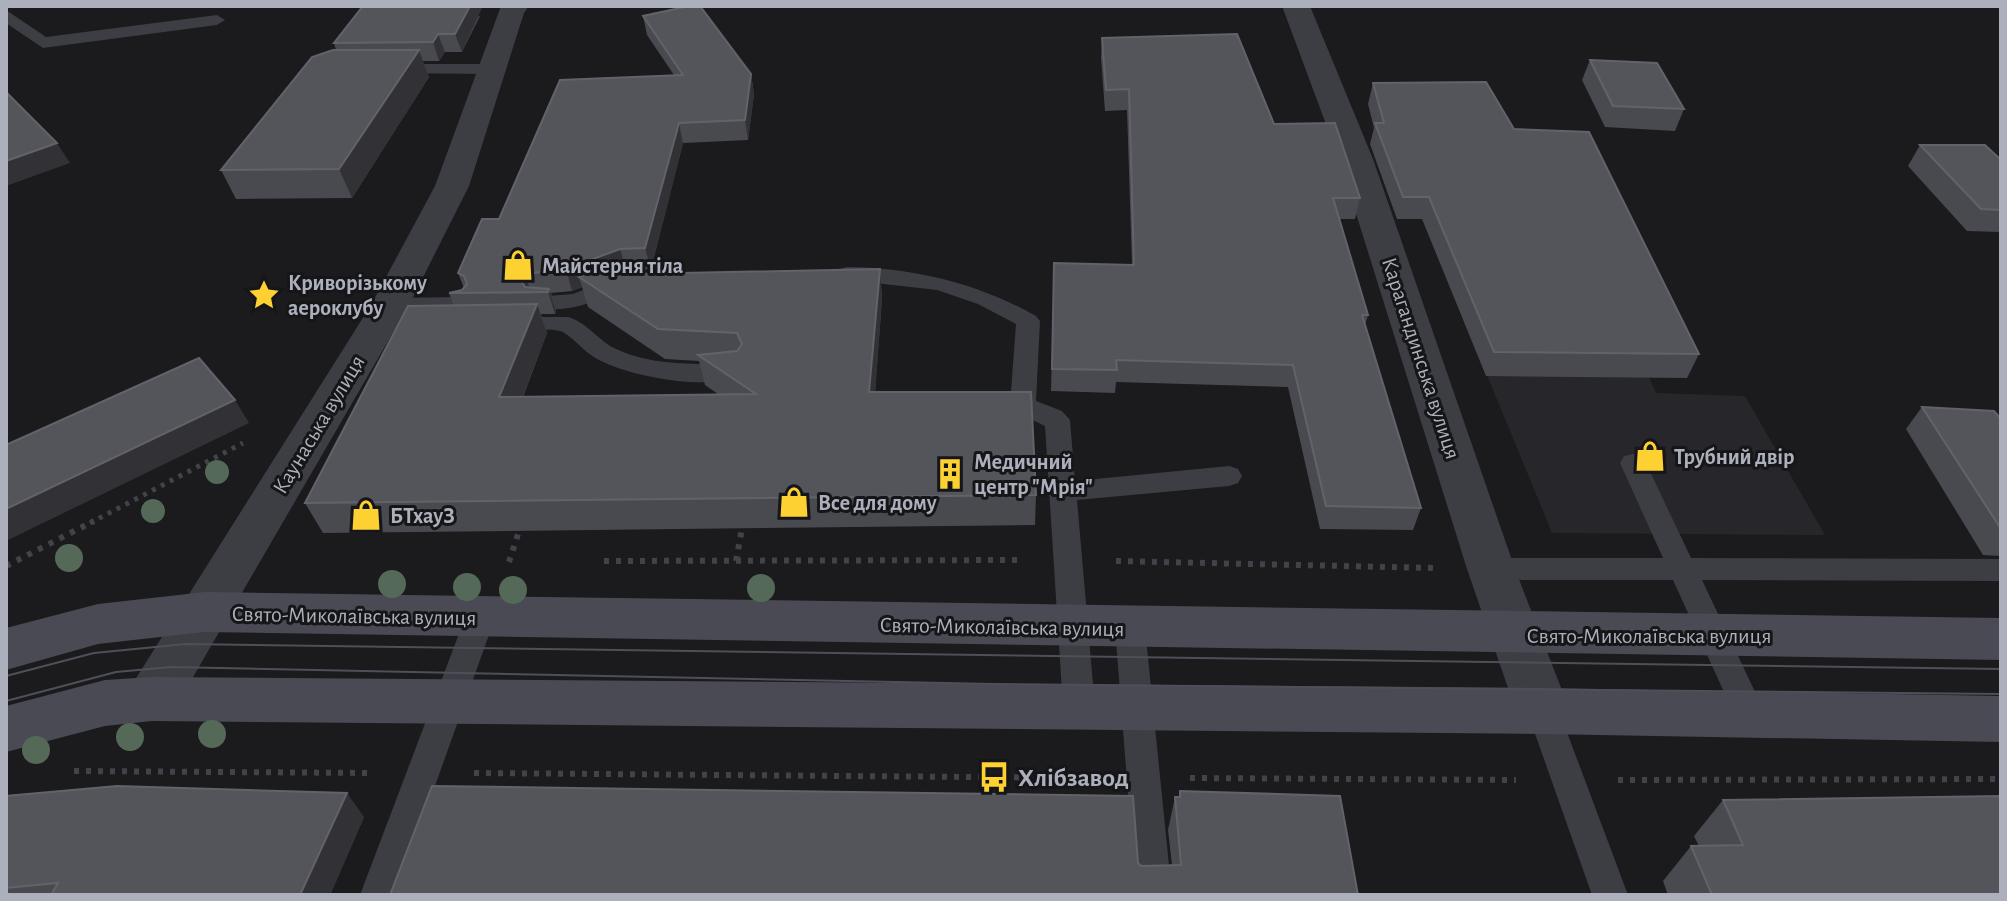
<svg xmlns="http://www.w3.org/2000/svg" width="2007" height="901" font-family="'Alegreya Sans',sans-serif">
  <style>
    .built { fill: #27262a }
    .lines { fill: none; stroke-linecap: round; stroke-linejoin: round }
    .path-far1 { stroke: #41424a; stroke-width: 5; stroke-dasharray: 4 6; stroke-linecap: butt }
    .path { stroke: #41424a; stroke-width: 6; stroke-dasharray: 5 7; stroke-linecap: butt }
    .lane { fill: #3d3d44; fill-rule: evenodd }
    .street { fill: #3d3d44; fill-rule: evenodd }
    .secondary { fill: #494a53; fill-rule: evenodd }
    .tram { stroke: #4e4f58; stroke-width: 2 }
    .tree { fill: #546958 }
    .wall { fill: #494a4f; fill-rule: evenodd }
    .shaded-wall { fill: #323236 }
    .building { fill: #54555b; stroke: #62636a; stroke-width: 2 }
    .labels { text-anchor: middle; stroke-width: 6; stroke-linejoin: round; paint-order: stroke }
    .poi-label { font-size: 22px; font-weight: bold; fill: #acb0bd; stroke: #161518; text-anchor: start }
    .street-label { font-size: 22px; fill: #acb0bd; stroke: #161518 }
    .near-poi-label { font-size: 26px; font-weight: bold; fill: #acb0bd; stroke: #161518; text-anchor: start }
  </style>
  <rect width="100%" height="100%" fill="#1b1a1d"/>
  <polygon class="built" points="1468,329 1628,330 1656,393 1745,396 1825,535 1552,533"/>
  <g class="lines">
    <polyline class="path-far1" points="90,523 243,443"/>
    <g class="path">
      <polyline points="604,561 1022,560"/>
      <polyline points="736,561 742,528"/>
      <polyline points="1116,561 1434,568"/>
      <polyline points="509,562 519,531"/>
      <polyline points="6,566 94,521"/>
      <polyline points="74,771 372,773"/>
      <polyline points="474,773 1096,778"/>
      <polyline points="1190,778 1516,780"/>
      <polyline points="1618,780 2001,779"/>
    </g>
    <g class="lane">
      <polygon points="6,10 46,37 217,15 225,20 217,25 43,48 6,23"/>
      <polygon points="390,64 491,64 500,69 491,74 384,73 381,69 384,65"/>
      <path d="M847 267C915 268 977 283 1036 316L1040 321 1036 401 1062 411 1070 420 1075 481 1229 466 1238 469 1242 476 1238 483 1229 486 1077 500 1095 707 1090 716 1079 720 1068 716 1063 707 1045 426 1014 411 1010 405 1016 324 978 304 937 290 839 279 836 274 839 269Z"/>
      <path d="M616 277 624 279 627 284 624 289C595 301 567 315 535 307L532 302 535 297 573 294Z"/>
      <polygon points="462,297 470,299 473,304 470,309 390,312 382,310 379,305 382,300 390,298"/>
      <path d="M510 317H568C585 321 598 340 614 348 651 366 693 364 733 364L742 366 745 372 742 378C702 389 633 378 597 359 584 352 575 339 563 332 551 326 518 334 502 329L498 324 502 319Z"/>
      <polygon points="1633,454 1642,456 1646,463 1691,558 2001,559 2001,581 1702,580 1766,715 1761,725 1750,729 1739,725 1673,580 1491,580 1481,577 1477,569 1481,561 1491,558 1663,558 1620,463 1624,456"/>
      <polygon points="480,606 490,610 495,618 396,895 360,895 465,618 470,610"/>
      <polygon points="1130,616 1141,619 1145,628 1172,895 1136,895 1115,628 1119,619"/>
      <polygon points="1543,698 1554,701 1559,711 1628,895 1592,895 1527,711 1532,701"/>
    </g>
    <g class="street">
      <polygon points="501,6 529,6 524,13 469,186 409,305 171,715 152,721 133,715 126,699 133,683 371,305 435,186"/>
      <polygon points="1282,6 1310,6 1373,159 1515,569 1570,711 1562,727 1543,734 1524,727 1516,711 1467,569 1339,159"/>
    </g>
    <g class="secondary">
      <polygon points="205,592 2001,618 2001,660 205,632 98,644 6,670 6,628 98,604"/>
      <polygon points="152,677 1543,688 2001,696 2001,742 1543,734 152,721 105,726 6,752 6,706 105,680"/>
    </g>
    <g class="tram">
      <polyline points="6,676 94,653 186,644 2001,669"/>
      <polyline points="6,701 116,672 171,667 994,684 2001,694"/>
    </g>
  </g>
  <g class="tree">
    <circle cx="217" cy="472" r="12"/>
    <circle cx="153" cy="511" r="12"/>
    <circle cx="69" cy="558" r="14"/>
    <circle cx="392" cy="584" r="14"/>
    <circle cx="467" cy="587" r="14"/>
    <circle cx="761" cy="588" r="14"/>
    <circle cx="513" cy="590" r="14"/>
    <circle cx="212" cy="734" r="14"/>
    <circle cx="130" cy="737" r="14"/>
    <circle cx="36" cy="750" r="14"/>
  </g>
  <g class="wall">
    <polygon points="480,16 462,52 445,52 439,61 423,61 429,77 352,198 236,199 221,170 336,50 334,43"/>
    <path d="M643 16 751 74 754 94 748 140 683 143 651 269 640 270 641 274 880 269 882 299 875 392 1036 495 1035 525 323 533 305 503 454 306 449 293 462 290 464 288 458 273 499 219 674 75 647 35ZM582 287 588 307 665 359 699 361 705 385 718 394 523 397 547 333 541 314H555L556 311 551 293 572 291Z"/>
    <polygon points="1102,38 1274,124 1360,198 1355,219 1340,219 1368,315 1365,325 1421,508 1413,530 1320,529 1288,387 1116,382 1115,393 1051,391 1054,263 1132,265 1127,110 1105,111 1101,58"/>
    <polygon points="1590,60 1684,109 1675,131 1605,127 1582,80"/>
    <polygon points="1373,83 1514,129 1699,354 1687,378 1486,376 1422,219 1397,219 1370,144 1374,128 1368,104"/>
    <polygon points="1920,145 2001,160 2001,232 1967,231 1908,166"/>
    <polygon points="1922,407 2001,419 2001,556 1983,555 1906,429"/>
    <polygon points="1180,791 1358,895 390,895 1138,863 1141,866 1172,865 1168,830 1175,797 1179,797"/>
    <polygon points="6,796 364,817 330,895 6,895"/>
    <polygon points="1723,800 2001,895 1668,895 1663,881 1691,846 1699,846 1694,836"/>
  </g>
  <g class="shaded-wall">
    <polygon points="470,6 483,6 462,52 455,34"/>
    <polygon points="438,34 445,52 439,61 433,42"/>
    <polygon points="419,50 429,77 352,198 339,169"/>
    <polygon points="751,74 754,94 748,140 745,120"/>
    <polygon points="679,123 683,143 651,269 645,248"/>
    <polygon points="57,143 70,163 6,186 6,161"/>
    <polygon points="620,249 626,270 579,277 582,287 572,291 566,269"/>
    <polygon points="638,260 645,290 634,274"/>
    <polygon points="880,269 882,299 873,422 869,392"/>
    <polygon points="525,274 531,292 526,292 522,282"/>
    <polygon points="549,289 556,311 555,314 548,292"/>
    <polygon points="537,304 547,333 511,427 499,397"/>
    <polygon points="235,400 249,423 6,541 6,509"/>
    <polygon points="347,793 364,817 330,895 300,895"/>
  </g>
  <g class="building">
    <polygon points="363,6 470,6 455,34 438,34 433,42 334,43"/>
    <polygon points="689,6 700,6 751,74 745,120 679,123 645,248 620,249 566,269 525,274 522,282 525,287 549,289 548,292 449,293 462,290 467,284 464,276 458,273 482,219 499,219 560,80 683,75 643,16"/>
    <polygon points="1237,34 1274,124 1335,123 1360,198 1333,198 1368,315 1362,315 1421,508 1326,506 1293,365 1116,360 1117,370 1052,369 1054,263 1134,265 1129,89 1106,90 1102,38"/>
    <polygon points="333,50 419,50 339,169 221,170 312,57"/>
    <polygon points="1590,60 1657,63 1684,109 1613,106"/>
    <polygon points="1486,82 1514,129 1589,132 1699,354 1494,352 1429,197 1403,197 1375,123 1384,123 1373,83"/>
    <polygon points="6,92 57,143 6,161"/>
    <polygon points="1920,145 1985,145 2001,160 2001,210 1981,209"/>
    <polygon points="638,260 634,274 880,269 869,392 1031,392 1036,495 305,503 408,306 537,304 499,397 756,394 698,355 737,351 742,344 737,333 658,329 579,277 623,261"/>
    <polygon points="199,358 235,400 6,509 6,445"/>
    <polygon points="1922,407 1994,411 2001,419 2001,529"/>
    <polygon points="117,786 347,793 300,895 51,895 58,883 6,888 6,796"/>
    <polygon points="432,786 1133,796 1138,863 1141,866 1181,865 1175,797 1180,797 1180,791 1340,796 1358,895 390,895"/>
    <polygon points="2001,796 2001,895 1712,895 1691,846 1743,845 1723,800"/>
  </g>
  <defs>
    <symbol id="shop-bare" viewBox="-9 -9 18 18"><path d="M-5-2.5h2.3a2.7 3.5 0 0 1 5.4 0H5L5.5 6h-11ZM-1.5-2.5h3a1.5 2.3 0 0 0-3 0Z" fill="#fed132" stroke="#161518" stroke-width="2.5" paint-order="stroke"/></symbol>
    <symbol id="sight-bare" viewBox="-9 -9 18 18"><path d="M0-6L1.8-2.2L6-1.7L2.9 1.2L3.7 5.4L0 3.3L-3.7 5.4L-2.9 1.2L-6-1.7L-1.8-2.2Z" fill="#fed132" stroke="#161518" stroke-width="2.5" paint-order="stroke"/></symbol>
    <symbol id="building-bare" viewBox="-9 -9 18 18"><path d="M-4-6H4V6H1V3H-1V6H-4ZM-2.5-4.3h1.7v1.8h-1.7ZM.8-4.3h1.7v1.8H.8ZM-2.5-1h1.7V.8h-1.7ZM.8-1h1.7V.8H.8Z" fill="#fed132" stroke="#161518" stroke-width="2.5" paint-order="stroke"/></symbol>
    <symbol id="bus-bare" viewBox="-9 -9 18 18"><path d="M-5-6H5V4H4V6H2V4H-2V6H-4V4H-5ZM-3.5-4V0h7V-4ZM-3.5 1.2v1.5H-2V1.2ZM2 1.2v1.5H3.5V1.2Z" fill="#fed132" stroke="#161518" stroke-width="2.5" paint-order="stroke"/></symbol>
  </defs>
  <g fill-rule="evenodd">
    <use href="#shop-bare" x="496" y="243" width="44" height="44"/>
    <use href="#sight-bare" x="242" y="273" width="44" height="44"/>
    <use href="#shop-bare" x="1628" y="434" width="44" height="44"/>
    <use href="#building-bare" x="928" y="452" width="44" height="44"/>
    <use href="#shop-bare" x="772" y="480" width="44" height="44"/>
    <use href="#shop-bare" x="344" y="493" width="44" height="44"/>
    <use href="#bus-bare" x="972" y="755" width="44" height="44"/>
  </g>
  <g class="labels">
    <g class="poi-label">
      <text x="542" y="273">Майстерня тіла</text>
      <text x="288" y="290">Криворізькому<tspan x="288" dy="25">аероклубу</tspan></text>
      <text x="1674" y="464">Трубний двір</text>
      <text x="974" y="469">Медичний<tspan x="974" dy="25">центр "Мрія"</tspan></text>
      <text x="818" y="510">Все для дому</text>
      <text x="390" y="523">БТхауЗ</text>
    </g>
    <g class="street-label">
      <text transform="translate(1422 358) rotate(72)" y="8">Карагандинська вулиця</text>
      <text transform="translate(318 424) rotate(-59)" y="8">Каунаська вулиця</text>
      <text transform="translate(354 615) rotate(1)" y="8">Свято-Миколаївська вулиця</text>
      <text transform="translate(1002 626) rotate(1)" y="8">Свято-Миколаївська вулиця</text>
      <text x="1649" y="643">Свято-Миколаївська вулиця</text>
    </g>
    <g class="near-poi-label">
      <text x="1018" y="786">Хлібзавод</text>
    </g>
  </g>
  <rect width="2007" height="901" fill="none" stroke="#acb0bd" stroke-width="16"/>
</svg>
